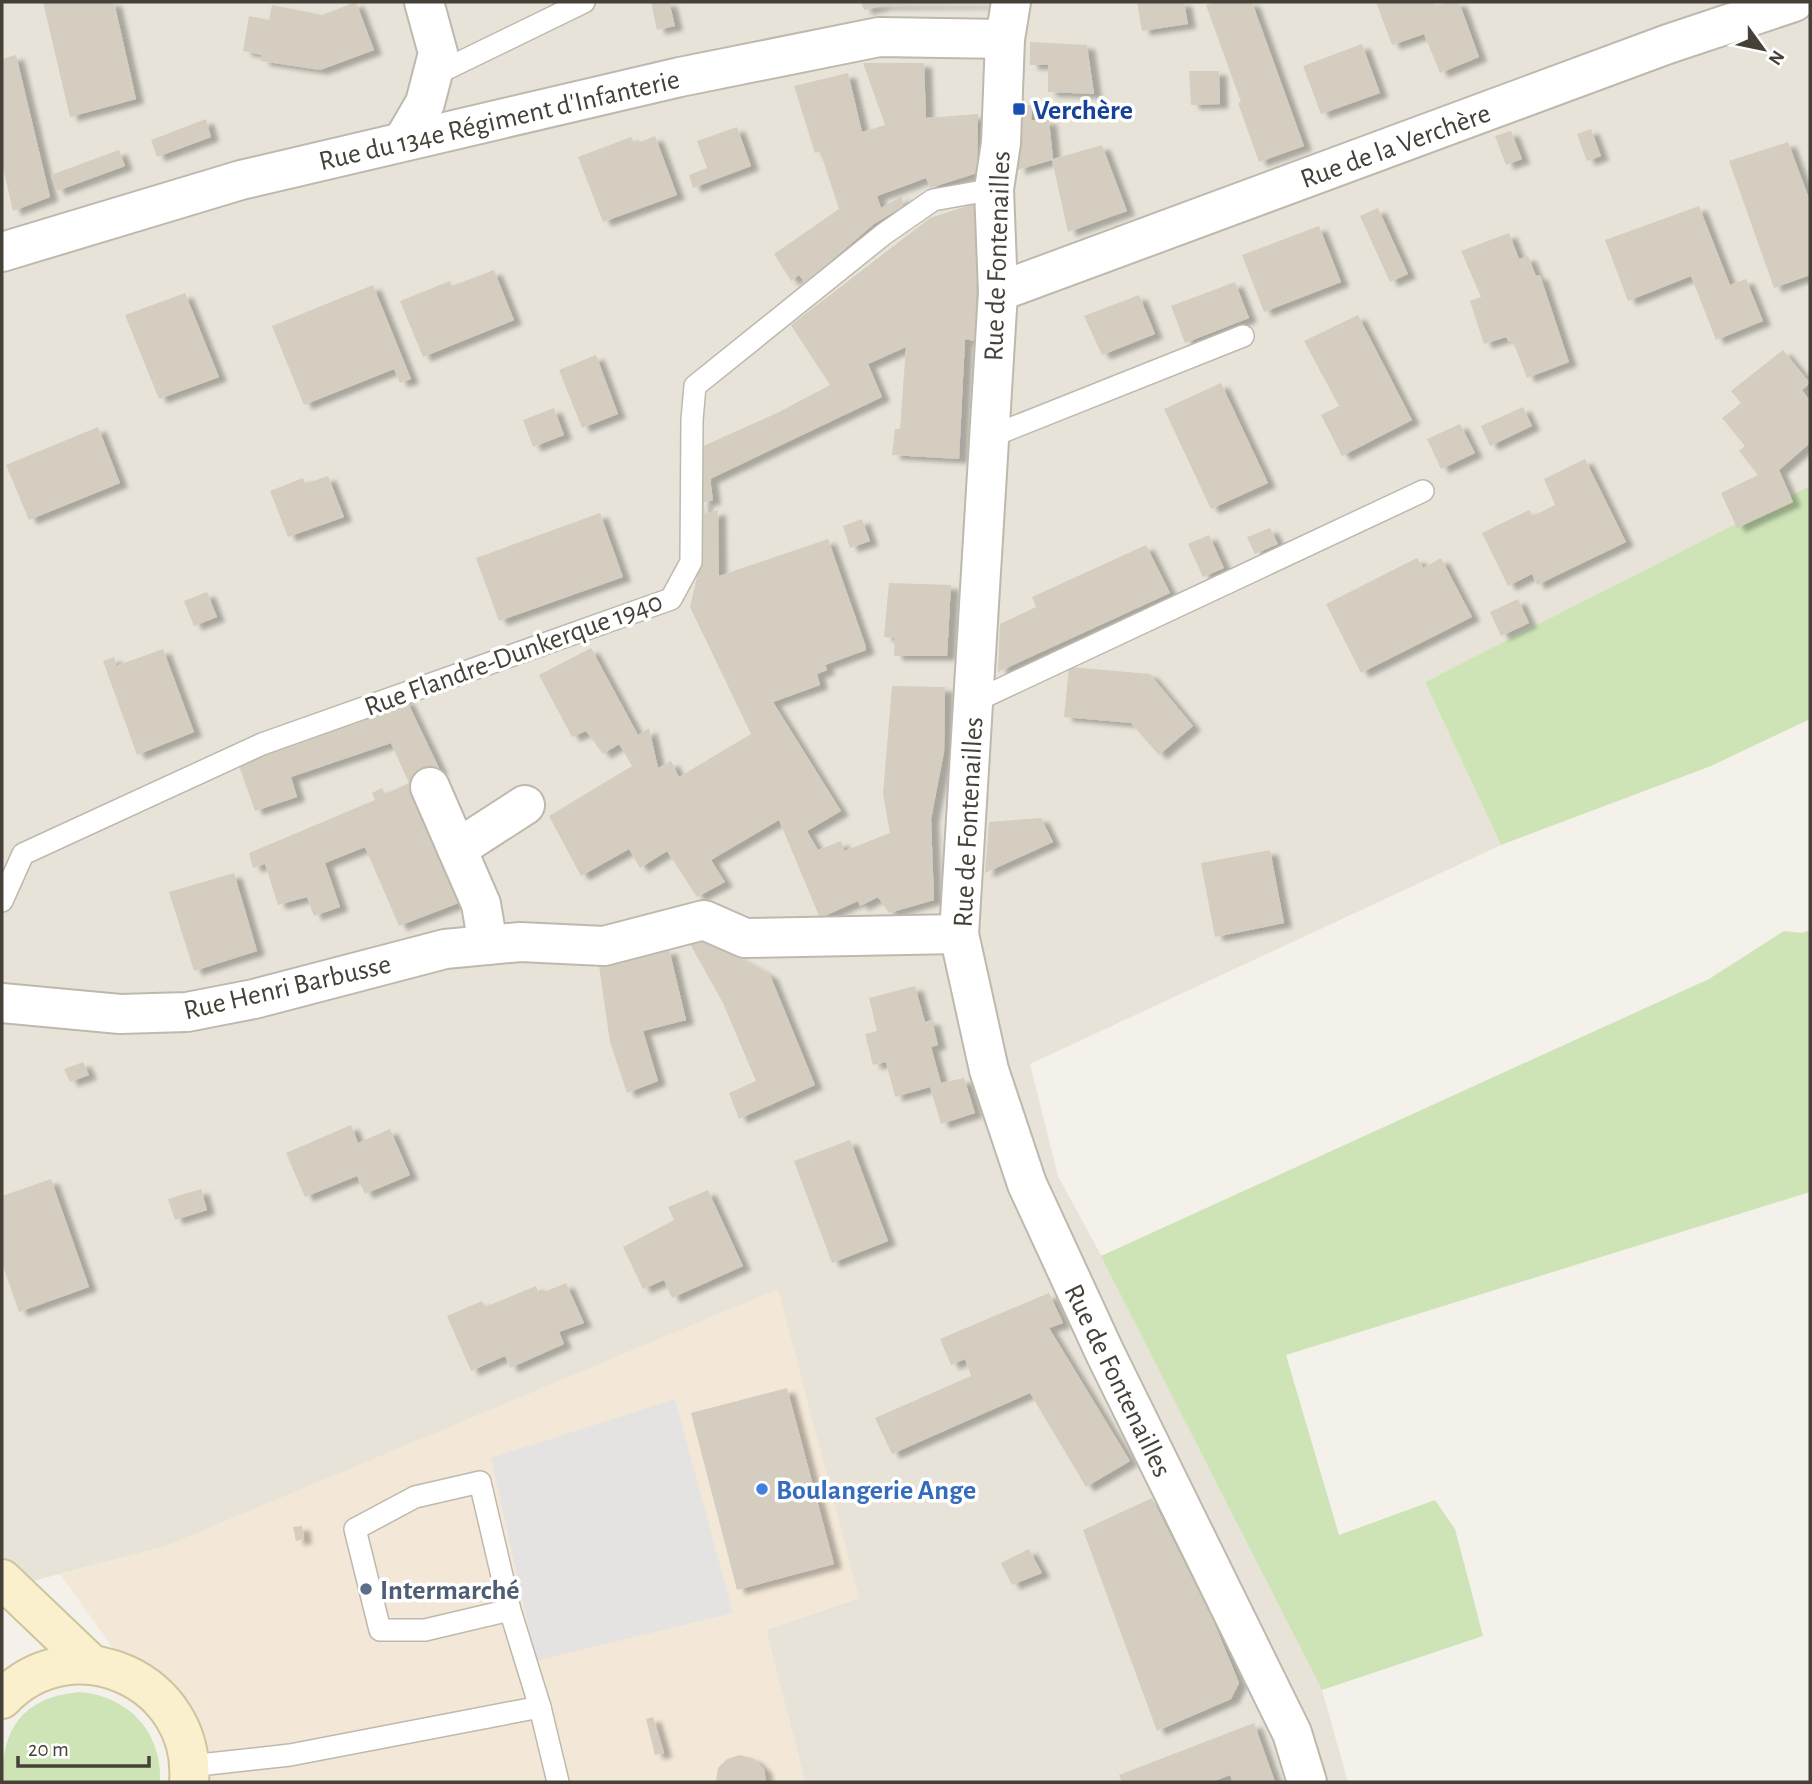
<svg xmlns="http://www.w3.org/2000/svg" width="1812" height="1784" font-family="'Alegreya Sans',sans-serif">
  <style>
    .residential { fill: #e7e3d8 }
    .commercial { fill: #f3e8d7 }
    .green { fill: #cee4b6 }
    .parking { fill: #e5e3e1 }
    .building { fill: #d4cdc0; filter: url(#shadow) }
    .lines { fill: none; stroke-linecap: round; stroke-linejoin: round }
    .lane-casing { stroke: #beb8ad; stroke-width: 24 }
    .street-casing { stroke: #beb8ad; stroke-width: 42 }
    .secondary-casing { stroke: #cfc49d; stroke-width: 42 }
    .lane { stroke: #fff; stroke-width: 21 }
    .street { stroke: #fff; stroke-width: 38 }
    .secondary { stroke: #faf0cd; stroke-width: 38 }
    .transit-dot { fill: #1a4fb4; stroke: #fff; stroke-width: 2.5 }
    .shop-dot { fill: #3f7fe0; stroke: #fff; stroke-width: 2.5 }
    .service-dot { fill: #5c6f8a; stroke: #fff; stroke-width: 2.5 }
    .labels { text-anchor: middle; stroke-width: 7; stroke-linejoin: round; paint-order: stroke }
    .transit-label { font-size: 28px; font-weight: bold; fill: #164399; stroke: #fff; text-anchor: start }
    .street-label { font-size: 28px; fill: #464138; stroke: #fff }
    .shop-label { font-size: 28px; font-weight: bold; fill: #366cbe; stroke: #fff; text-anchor: start }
    .service-label { font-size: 28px; font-weight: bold; fill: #4e5e75; stroke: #fff; text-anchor: start }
  </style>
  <defs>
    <filter id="shadow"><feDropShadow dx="8" dy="4.5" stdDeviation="2" flood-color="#0004"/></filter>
  </defs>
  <rect width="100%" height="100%" fill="#f3f1ea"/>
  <polygon class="residential" points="2,2 1810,2 1810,486 1425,682 1501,845 1030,1064 1058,1176 1121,1292 1322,1690 1348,1782 805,1782 766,1630 858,1598 163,1547 2,1589"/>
  <polygon class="commercial" points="778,1289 859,1597 766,1630 805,1782 183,1782 168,1725 60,1574 163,1547"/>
  <g class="green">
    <polygon points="1810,486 1810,719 1711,766 1501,845 1425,682"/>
    <polygon points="1810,930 1810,1192 1286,1355 1339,1535 1435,1500 1455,1529 1483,1636 1322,1690 1101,1256 1709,979 1784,931 1802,933"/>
    <path d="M79 1692C129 1696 162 1732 160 1782H2C2 1728 22 1698 79 1692Z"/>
  </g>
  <polygon class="parking" points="675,1399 733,1613 536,1661 491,1458"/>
  <g class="building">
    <polygon points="43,2 114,2 136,99 70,117"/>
    <polygon points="356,2 374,50 320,70 261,61 262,55 243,51 249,16 269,20 272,5 322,15"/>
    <polygon points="651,2 669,2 675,26 657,30"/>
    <polygon points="861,2 990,2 990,4 885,5 864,10"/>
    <polygon points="1137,2 1184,2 1188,24 1142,31"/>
    <polygon points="1216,2 1252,2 1304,146 1259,162 1238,103 1241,102 1206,5"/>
    <polygon points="1376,2 1433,2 1435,7 1447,2 1459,2 1479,57 1440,73 1424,34 1392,45"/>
    <polygon points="1030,42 1087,45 1094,94 1048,92 1048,65 1030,65"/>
    <polygon points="1362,44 1380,93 1321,114 1303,66"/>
    <polygon points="16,55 50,197 13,211 2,163 2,59"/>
    <polygon points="863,63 924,63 926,118 978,114 977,173 930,188 926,178 877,196 881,208 902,196 903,206 874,224 805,283 799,275 791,281 774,254 839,209 820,151 815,153 794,86 848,73 862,132 885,125"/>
    <polygon points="1189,71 1219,71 1220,104 1191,105"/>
    <polygon points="1019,105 1032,105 1031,120 1049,120 1053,159 1102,145 1127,211 1068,232 1052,160 1017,170"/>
    <polygon points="206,119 211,137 157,157 151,140"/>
    <polygon points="737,127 751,166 693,188 689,175 707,168 697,141"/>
    <polygon points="1591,129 1601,156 1587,161 1577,134"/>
    <polygon points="1511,131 1522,159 1506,165 1495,136"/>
    <polygon points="655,136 677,195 603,222 578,157 631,137 635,144"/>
    <polygon points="1788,142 1810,201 1810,275 1774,288 1729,161"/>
    <polygon points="119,150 125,166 57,191 51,175"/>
    <polygon points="979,202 975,341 965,339 959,459 892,455 895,429 900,429 906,347 868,364 882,397 710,479 713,500 704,502 705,514 718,510 719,576 828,539 866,647 866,650 825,665 827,670 817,674 820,685 773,702 841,811 807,831 818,850 841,841 844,851 890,833 883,794 892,686 945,687 944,752 931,819 934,900 889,913 878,897 860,906 858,901 820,918 779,820 711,860 725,882 697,897 667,851 640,868 629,849 581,876 549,816 632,766 619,744 603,754 586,731 572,737 539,675 591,648 638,735 649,728 658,768 671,761 679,777 751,734 690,607 700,564 701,447 777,413 830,385 791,325 930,218"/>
    <polygon points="1699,206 1730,285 1746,279 1763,321 1716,340 1691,276 1628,301 1605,240"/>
    <polygon points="1378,208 1408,274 1390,282 1360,216"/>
    <polygon points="1319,226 1341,282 1264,312 1242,255"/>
    <polygon points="1509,233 1519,259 1528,256 1536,276 1540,275 1569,362 1527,378 1513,341 1509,342 1506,337 1484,344 1470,301 1481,297 1461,251"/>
    <polygon points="494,270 514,320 423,357 400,301 450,281 452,286"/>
    <polygon points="1235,282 1249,318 1185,343 1171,306"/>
    <polygon points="373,285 411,379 400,383 394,369 304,405 272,326"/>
    <polygon points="185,293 219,377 159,399 125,315"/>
    <polygon points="1139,295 1155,334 1102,355 1084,316"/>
    <polygon points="1358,315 1412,420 1342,456 1321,415 1339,406 1304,341"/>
    <polygon points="1783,350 1810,383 1802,390 1810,401 1810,443 1779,470 1793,502 1737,528 1721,493 1758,475 1739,451 1745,446 1722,418 1741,403 1731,391"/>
    <polygon points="596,355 618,414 582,428 559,370"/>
    <polygon points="1221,383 1268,483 1211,509 1164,409"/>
    <polygon points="1523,407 1532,426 1490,446 1481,426"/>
    <polygon points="554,408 564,435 533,447 523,420"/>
    <polygon points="1460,424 1475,453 1441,469 1427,439"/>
    <polygon points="98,427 120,483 29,520 6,465"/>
    <polygon points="1585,459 1626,542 1537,585 1532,574 1508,586 1482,533 1529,510 1533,516 1555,505 1544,479"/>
    <polygon points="328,476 344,517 288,537 270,491 303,478 305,484"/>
    <polygon points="600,513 623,577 499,621 476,558"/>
    <polygon points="862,519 870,541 850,548 843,526"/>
    <polygon points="1270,528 1278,544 1255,554 1247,537"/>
    <polygon points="1209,535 1224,568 1203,577 1188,544"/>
    <polygon points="1146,545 1170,593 998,672 1000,624 1036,607 1032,597"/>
    <polygon points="1417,558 1423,568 1441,558 1472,617 1361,673 1326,604"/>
    <polygon points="889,583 951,585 947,656 894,656 895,638 884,637"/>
    <polygon points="207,592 217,617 194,626 184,601"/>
    <polygon points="1518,599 1529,623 1501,636 1490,612"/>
    <polygon points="163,649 194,732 137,755 103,661 114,657 116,666"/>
    <polygon points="1069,667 1150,674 1193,726 1159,755 1131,723 1064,717"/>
    <polygon points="406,699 440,770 409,783 391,743 291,777 297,797 255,811 238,763"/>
    <polygon points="409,783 461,902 399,926 365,847 325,863 340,907 314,916 307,897 278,905 265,864 253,868 249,853 375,800 372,793 382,788 385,794"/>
    <polygon points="1041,818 1053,842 985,873 989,822"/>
    <polygon points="1270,850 1284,923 1215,937 1201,863"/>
    <polygon points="234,873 257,951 194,971 169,892"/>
    <polygon points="707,940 770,975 815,1085 739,1119 729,1093 756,1081 723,1003 690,944"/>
    <polygon points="669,949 686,1020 643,1031 658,1081 627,1093 610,1042 599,966"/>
    <polygon points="915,986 925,1022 932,1020 938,1045 931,1047 941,1083 964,1078 975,1113 941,1124 930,1087 895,1097 886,1062 873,1065 865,1034 877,1031 869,998"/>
    <polygon points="83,1062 89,1075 70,1082 64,1069"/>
    <polygon points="351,1125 358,1143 390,1129 410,1175 365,1194 357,1176 305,1197 286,1153"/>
    <polygon points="850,1140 888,1241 832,1263 794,1161"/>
    <polygon points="51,1179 89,1287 19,1312 2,1263 2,1196"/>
    <polygon points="201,1189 207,1210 175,1220 168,1199"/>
    <polygon points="708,1190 743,1266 672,1298 664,1280 643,1289 623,1247 674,1220 668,1207"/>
    <polygon points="566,1283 584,1323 559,1332 564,1344 510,1368 505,1356 471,1371 447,1316 482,1301 485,1307 536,1286 539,1294"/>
    <polygon points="1049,1293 1063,1323 1049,1328 1130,1461 1086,1487 1030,1393 892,1454 875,1418 971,1376 965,1359 951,1365 940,1339"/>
    <polygon points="787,1388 834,1564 737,1590 691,1413"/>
    <polygon points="1152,1498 1213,1620 1239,1683 1231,1699 1157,1731 1083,1530"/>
    <polygon points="302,1526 304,1539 296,1541 293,1527"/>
    <polygon points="1029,1549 1042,1573 1012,1585 1001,1563"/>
    <polygon points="653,1717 664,1753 655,1755 646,1719"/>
    <polygon points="1254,1723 1275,1782 1233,1782 1230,1775 1212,1782 1122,1782 1119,1775"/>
    <polygon points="740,1755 754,1759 764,1769 766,1782 716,1782 718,1768 727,1759"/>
  </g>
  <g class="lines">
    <defs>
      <g id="lane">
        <polyline points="432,76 584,2"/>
        <polyline points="987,438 1243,336"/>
        <polyline points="973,702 1423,491"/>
        <polyline points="2,901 23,854 262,744 671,599 691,562 692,420 695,386 884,234 933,200 994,189"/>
        <polyline points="510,1610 425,1630 380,1630 355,1529 415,1497 480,1482 510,1610 540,1707"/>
        <polyline points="190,1766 290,1755 540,1707 558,1782"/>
      </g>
      <g id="street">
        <polyline points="1011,2 1005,39 1001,143 994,189 998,292 959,934 989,1070 1027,1184 1105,1353 1292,1733 1307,1782"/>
        <polyline points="404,139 425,103 438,53 424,2"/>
        <polyline points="2,252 241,180 680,77 879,37 1005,39"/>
        <polyline points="998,292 1668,44 1794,2"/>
        <polyline points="430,787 481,904 488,945"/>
        <polyline points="457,849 525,805"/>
        <polyline points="2,1003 120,1014 187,1012 254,999 445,949 520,942 604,946 704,920 745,938 959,934"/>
      </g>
      <g id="secondary">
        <polyline points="2,1579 90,1663"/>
        <path d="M2 1699C73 1624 197 1681 189 1782"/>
      </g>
    </defs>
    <use href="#lane" class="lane-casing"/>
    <use href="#street" class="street-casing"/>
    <use href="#secondary" class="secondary-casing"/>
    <use href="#lane" class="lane"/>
    <use href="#street" class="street"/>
    <use href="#secondary" class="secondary"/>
  </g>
  <rect class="transit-dot" x="1012" y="102" width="14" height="14" rx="3.5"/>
  <circle class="shop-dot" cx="762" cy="1489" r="7"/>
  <circle class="service-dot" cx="366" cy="1589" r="7"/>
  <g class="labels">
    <g class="transit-label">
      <text x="1033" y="119">Verchère</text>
    </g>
    <g class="street-label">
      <text transform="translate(499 119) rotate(-13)" y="10">Rue du 134e Régiment d'Infanterie</text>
      <text transform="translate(1395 145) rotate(-20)" y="10">Rue de la Verchère</text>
      <text transform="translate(996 256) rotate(-88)" y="10">Rue de Fontenailles</text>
      <text transform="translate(513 653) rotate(-20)" y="10">Rue Flandre-Dunkerque 1940</text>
      <text transform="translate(967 822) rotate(-87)" y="10">Rue de Fontenailles</text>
      <text transform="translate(287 986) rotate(-13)" y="10">Rue Henri Barbusse</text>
      <text transform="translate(1119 1380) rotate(64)" y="10">Rue de Fontenailles</text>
    </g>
    <g class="shop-label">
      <text x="776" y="1499">Boulangerie Ange</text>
    </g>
    <g class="service-label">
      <text x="380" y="1599">Intermarché</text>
    </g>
  </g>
  <rect width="1812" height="1784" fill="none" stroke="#464138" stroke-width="7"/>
  <g transform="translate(1763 49) rotate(123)" stroke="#ffffff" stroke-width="5" paint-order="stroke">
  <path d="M0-5L12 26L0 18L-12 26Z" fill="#464138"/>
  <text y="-10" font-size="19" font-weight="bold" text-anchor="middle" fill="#464138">N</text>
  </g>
  <path d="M18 1756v10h131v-10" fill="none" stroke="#464138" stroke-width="3.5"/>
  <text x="28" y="1756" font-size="21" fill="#464138" stroke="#ffffff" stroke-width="5" paint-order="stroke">20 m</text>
</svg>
